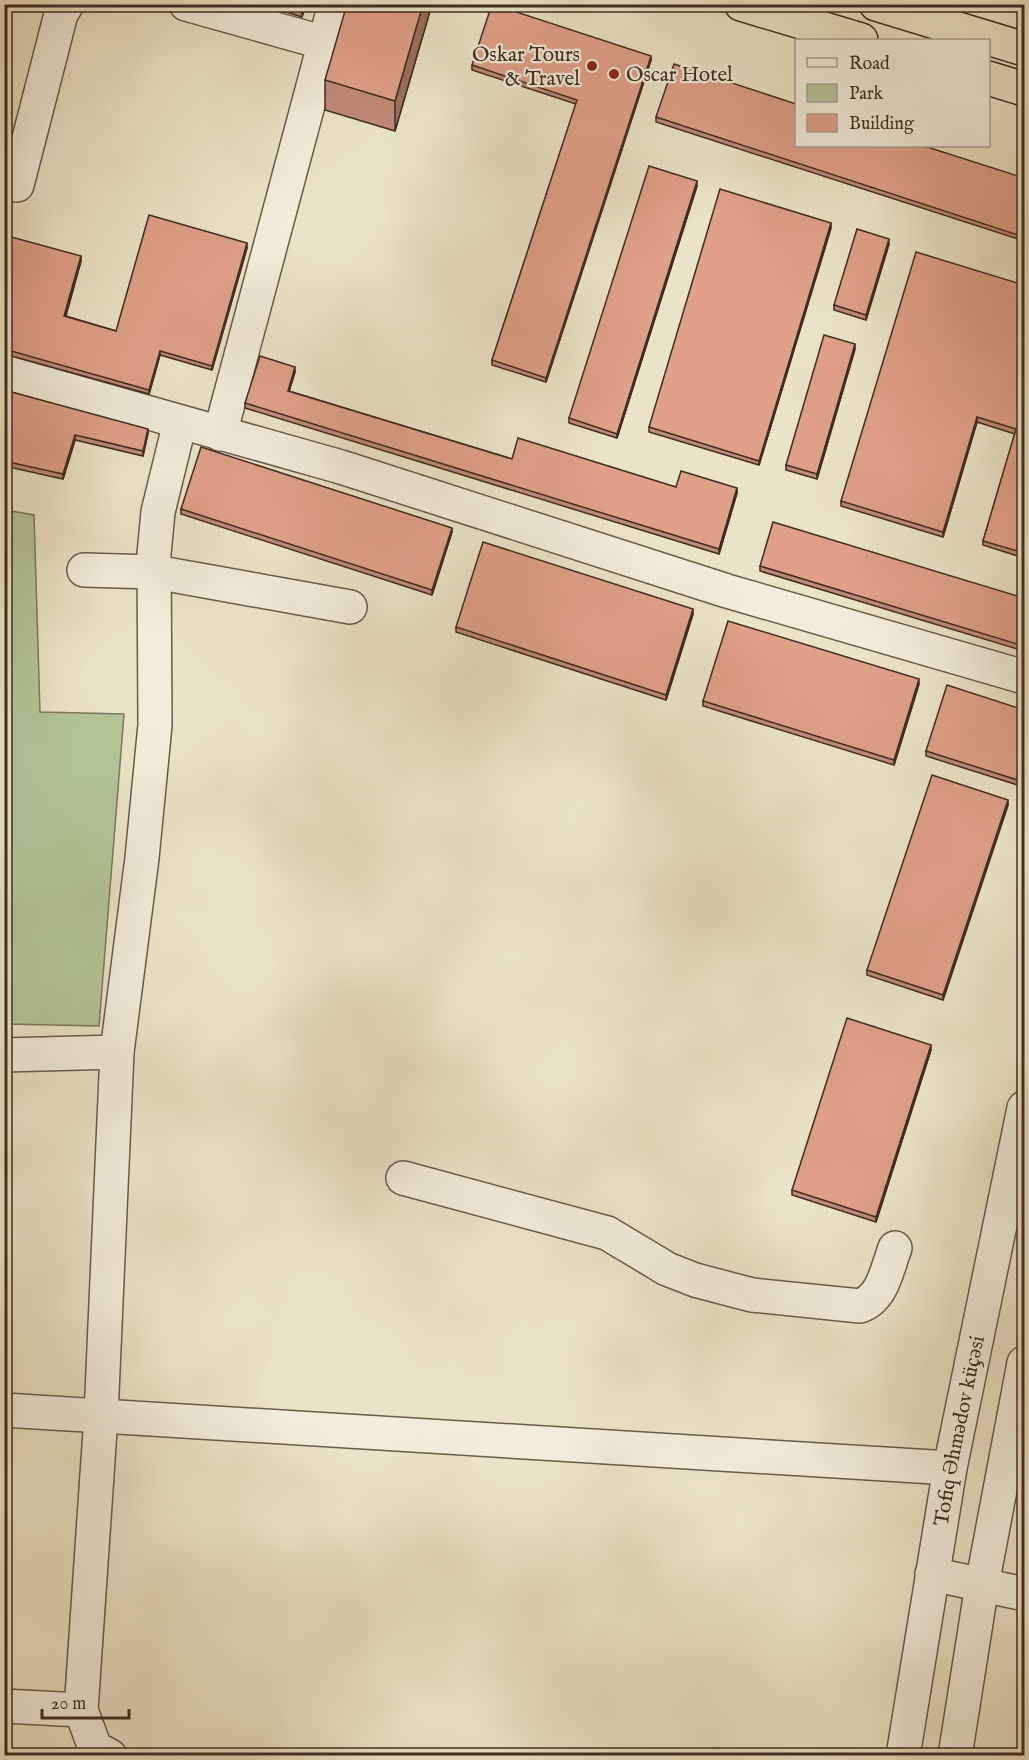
<svg xmlns="http://www.w3.org/2000/svg" width="1029" height="1760" font-family="'IM FELL English',serif">
  <style>
    .green { fill: #b3c499; stroke: #79785c; stroke-width: 1.5 }
    .lines { fill: none; stroke-linecap: round; stroke-linejoin: round }
    .minor-casing { stroke: #6a5a4a; stroke-width: 36 }
    .highway-casing { stroke: #3f2d20; stroke-width: 36 }
    .minor { stroke: #f2eddb; stroke-width: 33 }
    .highway { stroke: #ebe3c7; stroke-width: 33 }
    .wall { fill: #c08976; stroke: #3f2d20; stroke-width: 1.5 }
    .shaded-wall { fill: #9c6f60; stroke: #3f2d20; stroke-width: 1.5 }
    .building { fill: #df9f89; stroke: #3f2d20; stroke-width: 1.5 }
    .poi-dot { fill: #8f2418; stroke: #f2eddb; stroke-width: 2 }
    .labels { text-anchor: middle; stroke-width: 4.5; stroke-linejoin: round; paint-order: stroke }
    .poi-label { font-size: 21px; fill: #3f2d20; stroke: #f2eddb; text-anchor: end }
    .street-label { font-size: 21px; fill: #3f2d20; stroke: #f2eddb }
  </style>
  <rect width="100%" height="100%" fill="#ebe3c7"/>
  <filter id="stains"><feTurbulence type="fractalNoise" baseFrequency=".00333" numOctaves="4"/><feColorMatrix values="0 0 0 0 .2 0 0 0 0 .09 0 0 0 0 .02 0 0 0 .5 -.17"/></filter>
  <radialGradient id="worn" r=".72"><stop offset=".6" stop-color="#630" stop-opacity="0"/><stop offset="1" stop-color="#630" stop-opacity=".3"/></radialGradient>
  <polygon class="green" points="5,510 34,515 40,712 124,714 99,1026 5,1024"/>
  <g class="lines">
    <defs>
      <g id="minor">
        <polyline points="186,4 325,43"/>
        <polyline points="17,185 61,14 67,4"/>
        <polyline points="4,372 341,467 727,591 1024,677"/>
        <polyline points="220,434 335,4"/>
        <polyline points="84,570 155,572 350,607"/>
        <polyline points="4,1055 117,1052"/>
        <path d="M403 1178 607 1233 667 1269 695 1280 752 1295 860 1306C883 1298 887 1269 895 1248"/>
        <polyline points="4,1410 950,1468"/>
        <polyline points="932,1574 1024,1594"/>
        <polyline points="4,1706 81,1710"/>
        <polyline points="110,1756 95,1748 81,1710 101,1416 117,1052 142,858 155,725 154,554 158,512 180,422"/>
        <path id="s1" d="M903 1756 950 1468 1024 1108"/>
        <polyline points="955,1756 982,1585 1024,1363"/>
      </g>
      <g id="highway">
        <polyline points="741,4 861,40"/>
        <polyline points="876,4 1024,49"/>
        <polyline points="988,78 1024,89"/>
      </g>
    </defs>
    <use href="#minor" class="minor-casing"/>
    <use href="#highway" class="highway-casing"/>
    <use href="#minor" class="minor"/>
    <use href="#highway" class="highway"/>
  </g>
  <g class="wall">
    <polygon points="261,4 306,4 302,17"/>
    <polygon points="432,4 395,131 325,110 325,80"/>
    <polygon points="651,60 546,382 492,365 492,360 576,104 472,70 472,65"/>
    <polygon points="656,117 1024,178 1024,241 656,122"/>
    <polygon points="697,186 617,438 569,423 569,418"/>
    <polygon points="831,228 759,465 649,432 649,427"/>
    <polygon points="4,235 81,261 66,316 116,331 247,248 212,370 160,355 149,394 4,354"/>
    <polygon points="889,244 866,320 834,310 834,305"/>
    <polygon points="1024,285 1024,558 983,545 983,541 1015,434 977,422 943,537 841,506 841,501"/>
    <polygon points="855,349 817,479 786,470 786,465"/>
    <polygon points="295,372 289,391 512,459 676,487 737,493 719,554 245,408 245,403"/>
    <polygon points="4,390 148,433 143,456 75,440 63,479 4,466"/>
    <polygon points="181,509 452,532 432,595 181,514"/>
    <polygon points="760,566 1024,598 1024,651 760,571"/>
    <polygon points="693,614 666,700 456,632 456,627"/>
    <polygon points="919,684 894,765 703,706 703,701"/>
    <polygon points="1024,710 1024,787 926,756 926,751"/>
    <polygon points="1008,805 943,1000 867,975 867,970"/>
    <polygon points="931,1050 876,1222 792,1195 792,1190"/>
  </g>
  <g class="shaded-wall">
    <polygon points="302,4 306,4 302,17"/>
    <polygon points="423,4 432,4 395,131 395,101"/>
    <polygon points="651,56 651,60 546,382 546,378"/>
    <polygon points="697,181 697,186 617,438 617,434"/>
    <polygon points="831,223 831,228 759,465 759,461"/>
    <polygon points="889,239 889,244 866,320 866,315"/>
    <polygon points="247,243 247,248 212,370 212,366"/>
    <polygon points="81,256 81,261 64,321 64,316"/>
    <polygon points="855,344 855,349 817,479 817,474"/>
    <polygon points="160,351 160,355 149,394 149,390"/>
    <polygon points="295,367 295,372 288,395 288,391"/>
    <polygon points="977,417 977,422 943,537 943,532"/>
    <polygon points="148,429 148,433 143,456 143,451"/>
    <polygon points="75,435 75,440 63,479 63,474"/>
    <polygon points="737,488 737,493 719,554 719,549"/>
    <polygon points="452,528 452,532 432,595 432,590"/>
    <polygon points="693,609 693,614 666,700 666,695"/>
    <polygon points="919,679 919,684 894,765 894,760"/>
    <polygon points="1008,800 1008,805 943,1000 943,995"/>
    <polygon points="931,1045 931,1050 876,1222 876,1217"/>
  </g>
  <g class="building">
    <polygon points="347,4 423,4 395,101 325,80"/>
    <polygon points="492,4 651,56 546,378 492,360 577,100 472,65"/>
    <polygon points="674,64 796,104 796,146 924,146 1024,178 1024,237 656,117"/>
    <polygon points="649,166 697,181 617,434 569,418"/>
    <polygon points="720,189 831,223 759,461 649,427"/>
    <polygon points="149,215 247,243 212,366 160,351 149,390 4,349 4,235 81,256 64,316 116,331"/>
    <polygon points="857,229 889,239 866,315 834,305"/>
    <polygon points="916,252 1024,285 1024,553 983,541 1016,429 977,417 943,532 841,501"/>
    <polygon points="824,335 855,344 817,474 786,465"/>
    <polygon points="260,356 295,367 288,391 512,459 518,438 676,487 681,471 737,488 719,549 245,403"/>
    <polygon points="4,390 148,429 143,451 75,435 63,474 4,461"/>
    <polygon points="201,447 452,528 432,590 181,509"/>
    <polygon points="773,522 1024,598 1024,646 760,566"/>
    <polygon points="483,542 693,609 666,695 456,627"/>
    <polygon points="728,621 919,679 894,760 703,701"/>
    <polygon points="947,685 1024,710 1024,782 926,751"/>
    <polygon points="932,775 1008,800 943,995 867,970"/>
    <polygon points="847,1018 931,1045 876,1217 792,1190"/>
  </g>
  <g class="poi-dot">
    <circle cx="592" cy="66" r="6"/>
    <circle cx="614" cy="74" r="6"/>
  </g>
  <g class="labels">
    <g class="poi-label">
      <text x="580" y="61">Oskar Tours<tspan x="580" dy="24">&amp; Travel</tspan></text>
      <text x="626" y="81" text-anchor="start">Oscar Hotel</text>
    </g>
    <g class="street-label">
      <text dy="7" stroke="none"><textPath href="#s1" startOffset="330">Tofiq Əhmədov küçəsi</textPath></text>
    </g>
  </g>
  <rect width="1029" height="1760" fill="none" stroke="#ebe3c7" stroke-width="24"/>
  <rect x="6" y="6" width="1017" height="1748" fill="none" stroke="#3f2d20" stroke-width="3"/>
  <rect x="12" y="12" width="1005" height="1736" fill="none" stroke="#3f2d20" stroke-width="1.5"/>
  <rect x="795" y="39" width="195" height="108" fill="#f2eddb" stroke="#aaa090" stroke-width="1.5"/>
  <rect x="807" y="58" width="30" height="9" fill="#f2eddb" stroke="#aaa090" stroke-width="1.5"/>
  <text x="849" y="69" font-size="18" fill="#3f2d20">Road</text>
  <rect x="807" y="84" width="30" height="18" fill="#b3c499" stroke="#aaa090" stroke-width="1.5"/>
  <text x="849" y="99" font-size="18" fill="#3f2d20">Park</text>
  <rect x="807" y="114" width="30" height="18" fill="#df9f89" stroke="#aaa090" stroke-width="1.5"/>
  <text x="849" y="129" font-size="18" fill="#3f2d20">Building</text>
  <path d="M42 1709v9h87v-9" fill="none" stroke="#3f2d20" stroke-width="3"/>
  <text x="51" y="1709" font-size="18" fill="#3f2d20" stroke="#f2eddb" stroke-width="4.5" paint-order="stroke">20 m</text>
  <rect width="100%" height="100%" filter="url(#stains)"/>
  <rect width="100%" height="100%" fill="url(#worn)"/>
</svg>
